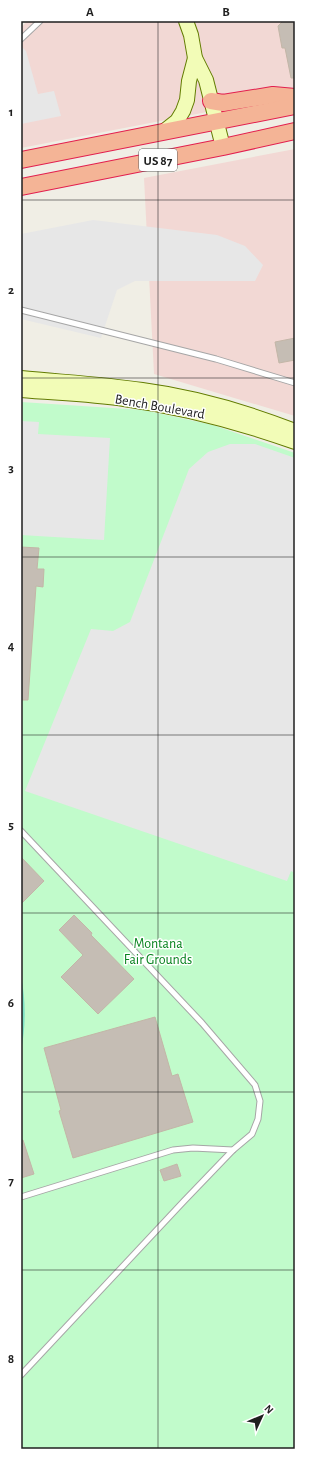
<svg xmlns="http://www.w3.org/2000/svg" width="316" height="1470" font-family="'Alegreya Sans',sans-serif">
  <style>
    .commercial { fill: #f2d8d4 }
    .park { fill: #c1fbcb }
    .pitch { fill: #80e2c6 }
    .parking { fill: #e7e7e7 }
    .building { fill: #c5bdb4; stroke: #c3b6a7 }
    .lines { fill: none; stroke-linecap: round; stroke-linejoin: round }
    .service-casing { stroke: #a6a6a6; stroke-width: 7 }
    .secondary-casing { stroke: #627c01; stroke-width: 16 }
    .trunk-casing { stroke: #e21f4e; stroke-width: 18 }
    .service { stroke: #fff; stroke-width: 5 }
    .secondary { stroke: #f2fcb7; stroke-width: 14 }
    .trunk { stroke: #f4b496; stroke-width: 16 }
    .grid { fill: none; stroke: #1f1f1f; stroke-width: 1; stroke-opacity: 0.55 }
    .labels { text-anchor: middle; stroke-width: 3; stroke-linejoin: round; paint-order: stroke }
    .shield { fill: #fff; stroke: #626262; stroke-width: 1 }
    .shield-label { font-size: 13px; font-weight: bold; fill: #1f1f1f }
    .street-label { font-size: 14px; fill: #1f1f1f; stroke: #fff }
    .park-label { font-size: 14px; fill: #07831e; stroke: #fff }
    .neatline { fill: none; stroke: #1f1f1f; stroke-width: 1.5 }
    .grid-label { font-size: 13px; text-anchor: middle; font-weight: bold; fill: #1f1f1f }
  </style>
  <rect width="100%" height="100%" fill="#f0eee5"/>
  <g class="commercial">
    <polygon points="27,21 295,21 295,95 21,148 21,28"/>
    <polygon points="295,149 295,416 154,374 144,178"/>
  </g>
  <polygon class="park" points="21,402 143,410 213,425 295,453 295,1449 21,1449"/>
  <path class="pitch" d="M21 976C26 1002 26 1025 21 1051Z"/>
  <g class="parking">
    <polygon points="21,46 26,51 38,94 54,91 61,116 21,124"/>
    <polygon points="93,220 217,235 245,246 263,265 255,281 135,281 117,290 101,338 21,319 21,234"/>
    <polygon points="21,421 39,422 38,434 110,438 104,540 21,535"/>
    <polygon points="230,444 255,444 295,458 295,873 291,871 287,881 25,791 91,629 113,631 130,622 189,469 208,452"/>
  </g>
  <g class="building">
    <polygon points="283,21 295,21 295,78 291,78 285,48 282,48 278,26"/>
    <polygon points="295,338 295,360 279,363 275,342"/>
    <polygon points="21,547 39,548 37,569 44,569 43,587 36,586 28,700 21,700"/>
    <polygon points="21,857 44,881 21,904"/>
    <polygon points="74,915 92,933 91,935 134,979 98,1014 61,977 83,955 59,930"/>
    <polygon points="155,1017 172,1076 178,1074 193,1122 73,1158 59,1111 61,1110 44,1048"/>
    <polygon points="21,1140 23,1140 34,1174 21,1178"/>
    <polygon points="177,1164 181,1176 164,1181 160,1170"/>
  </g>
  <g class="lines">
    <defs>
      <g id="service">
        <polyline points="21,39 40,21"/>
        <polyline points="21,310 216,359 295,383"/>
        <polyline points="21,831 202,1023 255,1085 260,1101 258,1119 252,1134 233,1150 184,1201 21,1375"/>
        <polyline points="21,1197 173,1150 193,1148 233,1150"/>
      </g>
      <g id="secondary">
        <polyline points="186,21 191,35 195,58 206,80 223,147"/>
        <polyline points="163,132 177,121 183,111 187,100 189,81 195,58"/>
        <path d="M21 378C61 382 102 384 142 390 195 397 246 412 295 431"/>
        <path d="M21 390C55 393 90 394 124 399 183 407 239 422 295 442"/>
      </g>
      <g id="trunk">
        <polyline points="211,101 223,103 273,95 295,97"/>
        <polyline points="21,160 295,106"/>
        <polyline points="21,187 223,147 295,131"/>
      </g>
    </defs>
    <use href="#service" class="service-casing"/>
    <use href="#secondary" class="secondary-casing"/>
    <use href="#trunk" class="trunk-casing"/>
    <use href="#service" class="service"/>
    <use href="#secondary" class="secondary"/>
    <use href="#trunk" class="trunk"/>
  </g>
  <path class="grid" d="M158 21V1449M21 200H295M21 378H295M21 557H295M21 735H295M21 913H295M21 1092H295M21 1270H295"/>
  <g class="labels">
    <rect class="shield" x="139" y="149" width="38" height="22" rx="3"/>
    <g class="shield-label">
      <text x="158" y="165">US 87</text>
    </g>
    <g class="street-label">
      <text transform="translate(160 406) rotate(10)" y="5">Bench Boulevard</text>
    </g>
    <g class="park-label">
      <text x="158" y="948">Montana<tspan x="158" dy="16">Fair Grounds</tspan></text>
    </g>
  </g>
  <rect width="316" height="1470" fill="none" stroke="#ffffff" stroke-width="44"/>
  <g transform="translate(262 1416) rotate(46)" stroke="#ffffff" stroke-width="3" paint-order="stroke">
  <path d="M0-3L7 15L0 10L-7 15Z" fill="#1f1f1f"/>
  <text y="-6" font-size="11" font-weight="bold" text-anchor="middle" fill="#1f1f1f">N</text>
  </g>
  <rect x="22" y="22" width="272" height="1426" class="neatline"/>
  <g class="grid-label">
    <text x="90" y="16">A</text>
    <text x="226" y="16">B</text>
    <text x="11" y="116">1</text>
    <text x="11" y="294">2</text>
    <text x="11" y="472">3</text>
    <text x="11" y="650">4</text>
    <text x="11" y="829">5</text>
    <text x="11" y="1007">6</text>
    <text x="11" y="1185">7</text>
    <text x="11" y="1363">8</text>
  </g>
</svg>
